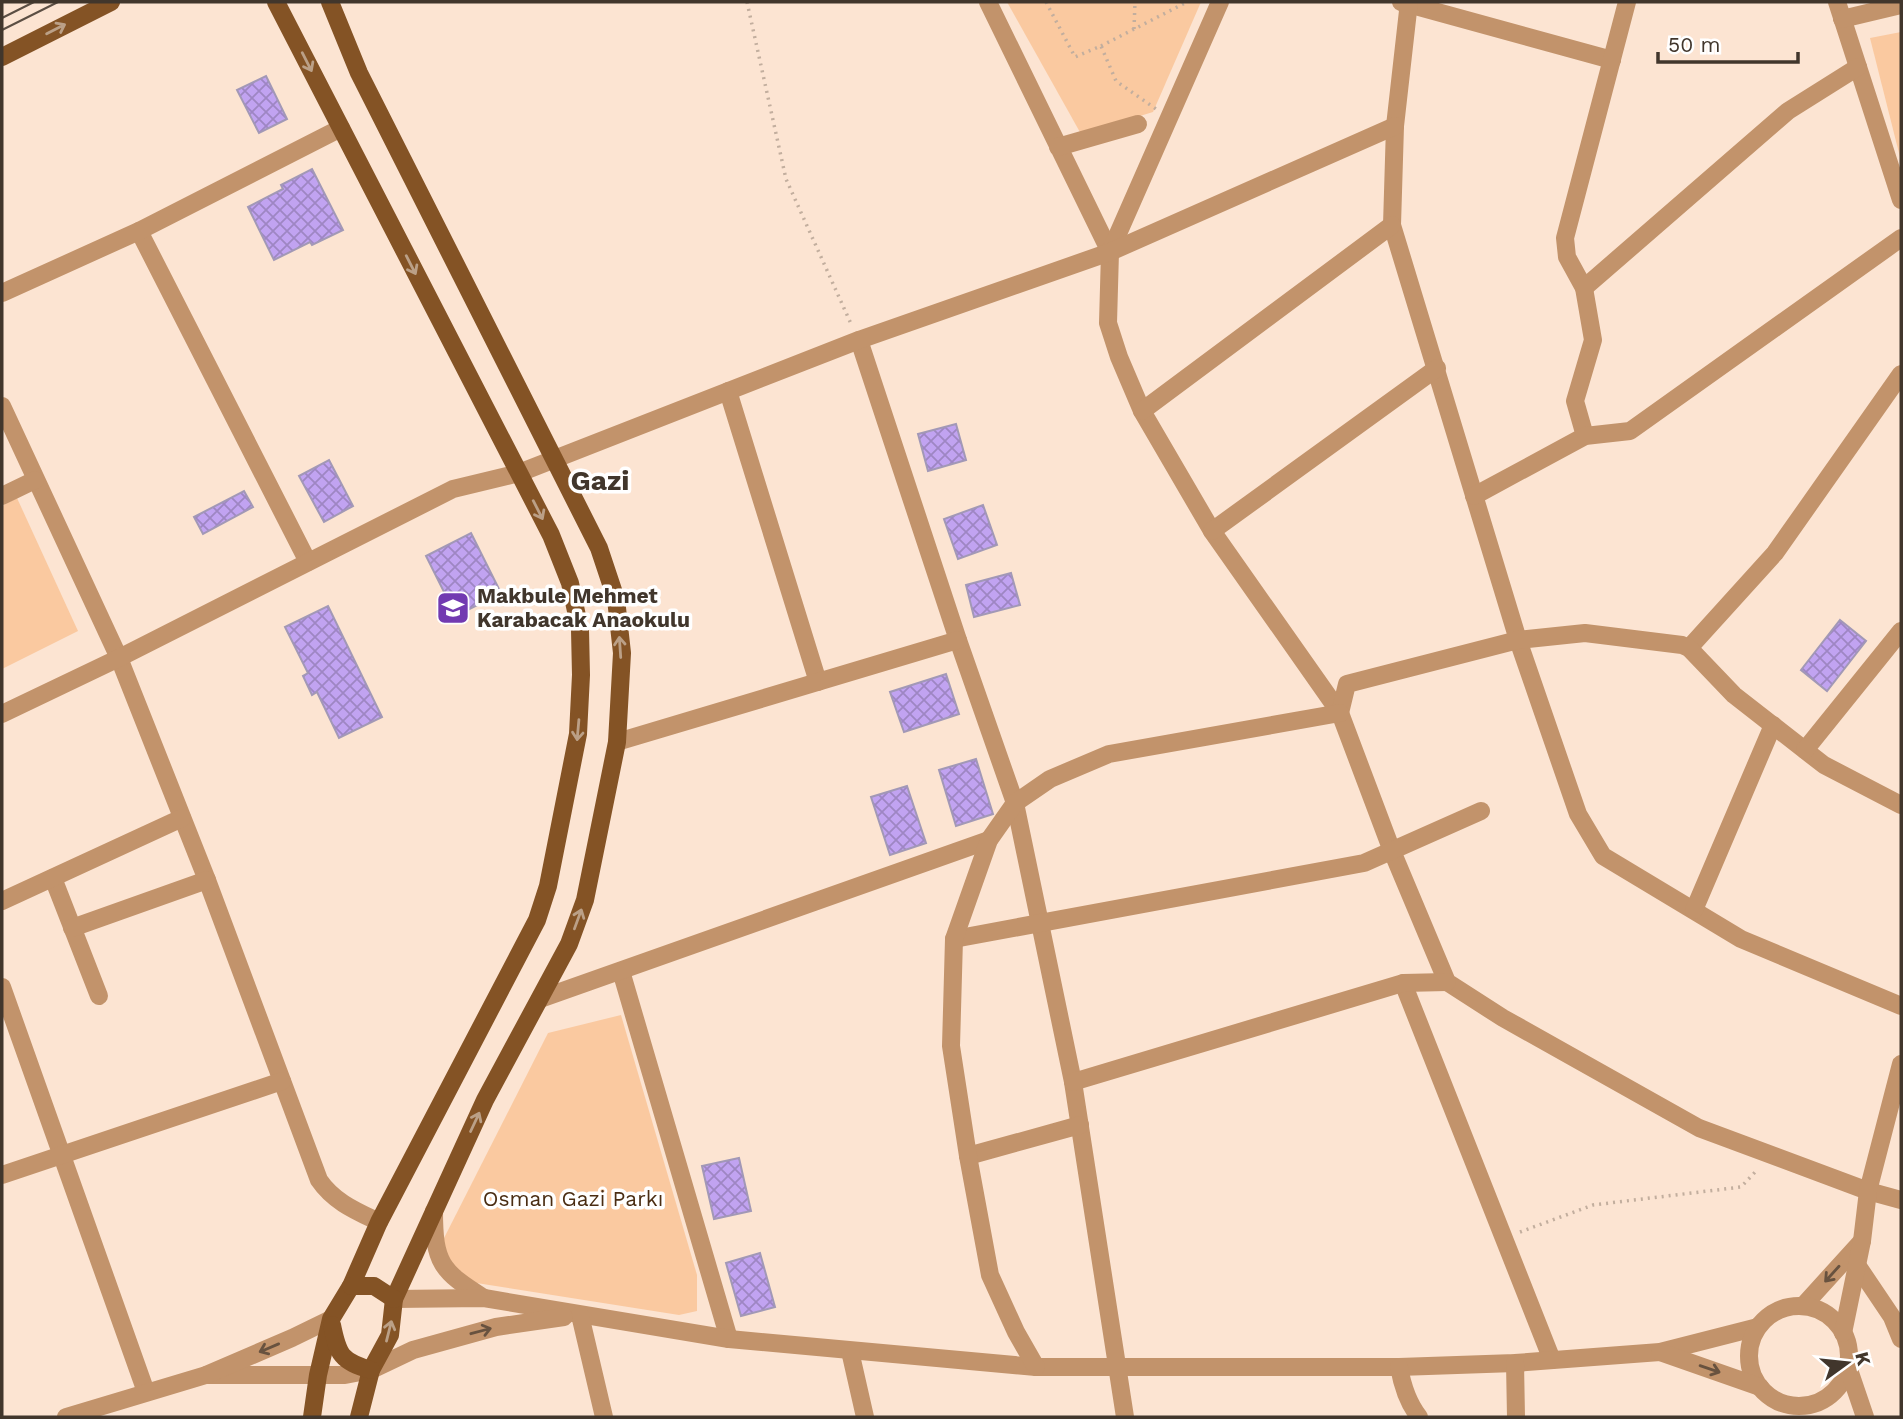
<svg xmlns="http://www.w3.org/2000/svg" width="1903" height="1419" font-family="'Work Sans',sans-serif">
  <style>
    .green { fill: #fac9a0 }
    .building { fill: url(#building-cross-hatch); stroke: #a298b6; stroke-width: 2 }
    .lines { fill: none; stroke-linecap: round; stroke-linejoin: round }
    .path { stroke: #c2ae9e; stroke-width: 3.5; stroke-dasharray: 2 5; stroke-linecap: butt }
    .minor { stroke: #c2936b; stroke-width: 18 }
    .major { stroke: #845325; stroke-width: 18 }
    .tram { stroke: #5b4e43; stroke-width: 2 }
    .oneway { stroke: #bba087 }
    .oneway2 { stroke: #68523f }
    .labels { text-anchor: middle; stroke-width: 7; stroke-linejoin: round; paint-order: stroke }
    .poi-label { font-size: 21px; font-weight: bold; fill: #41362c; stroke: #fff; text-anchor: start }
    .park-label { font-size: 21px; fill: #4a2d13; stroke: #fff }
    .district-label { font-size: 28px; font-weight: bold; fill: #41362c; stroke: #fff }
  </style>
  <defs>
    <pattern id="building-cross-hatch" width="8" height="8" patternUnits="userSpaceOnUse" patternTransform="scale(1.75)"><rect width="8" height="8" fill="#c1a3f1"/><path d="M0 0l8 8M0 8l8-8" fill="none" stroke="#9e86c3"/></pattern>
  </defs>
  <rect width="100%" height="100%" fill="#fce4d2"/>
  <g class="green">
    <polygon points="1007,2 1201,2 1153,112 1081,134"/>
    <polygon points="1901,32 1901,161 1870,38"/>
    <polygon points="17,498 78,631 2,669 2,506"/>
    <polygon points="621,1015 697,1275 697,1311 679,1315 470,1282 449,1267 441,1244 548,1033"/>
  </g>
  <g class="building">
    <polygon points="266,76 287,119 259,133 237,90"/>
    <polygon points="312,169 343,230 312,245 310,242 274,260 248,207 283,189 281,185"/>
    <polygon points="956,424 966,460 928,471 918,434"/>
    <polygon points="329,460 353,506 324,522 299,476"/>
    <polygon points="244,491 253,507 203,534 194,517"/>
    <polygon points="983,505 997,545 958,559 944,519"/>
    <polygon points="471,533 501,593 456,616 426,556"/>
    <polygon points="1011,573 1020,605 974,617 966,585"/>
    <polygon points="328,606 382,717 339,738 317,692 312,695 303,676 308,673 285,627"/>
    <polygon points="1840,620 1866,641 1827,691 1801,670"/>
    <polygon points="946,674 959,714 904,732 890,692"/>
    <polygon points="976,759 993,814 956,826 939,770"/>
    <polygon points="907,786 926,843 890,855 871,797"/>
    <polygon points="739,1158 751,1211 714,1219 702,1166"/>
    <polygon points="760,1253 775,1307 741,1316 726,1263"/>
  </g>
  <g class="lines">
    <g class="path">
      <polyline points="747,2 786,179 852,326"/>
      <polyline points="1046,2 1075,57 1101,46 1116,81 1156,109"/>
      <polyline points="1134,29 1135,2"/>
      <polyline points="1101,46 1187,2"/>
      <polyline points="1520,1232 1593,1205 1741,1187 1758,1169"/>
    </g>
    <g class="minor">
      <polyline points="988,2 1110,252"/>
      <polyline points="1220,2 1110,252 1108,323 1119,357 1142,411 1212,531 1340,713 1392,851 1447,982 1503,1018 1699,1128 1868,1191 1901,1200"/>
      <polyline points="1401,2 1612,60"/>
      <polyline points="1409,2 1395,126 1392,225 1518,640 1578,814 1603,856 1741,939 1901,1006"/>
      <polyline points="1837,2 1901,200"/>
      <polyline points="1842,19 1901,5"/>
      <polyline points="1058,147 1138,124"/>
      <polyline points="139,231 308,562"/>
      <polyline points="1584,288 1788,111 1858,67"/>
      <polyline points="2,293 139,231 341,128"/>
      <polyline points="859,340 958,640 1015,803 1073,1082 1125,1417"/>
      <polyline points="728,391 818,682"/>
      <path d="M2 406 119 658 207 880 319 1180C334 1202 356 1211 379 1222"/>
      <polyline points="1142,411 1392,225"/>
      <polyline points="1585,436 1575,401 1593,340 1584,288 1567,257 1565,238 1627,2"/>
      <polyline points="2,496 35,480"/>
      <polyline points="1474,496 1585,436 1630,431 1901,238"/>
      <polyline points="1212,531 1437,368"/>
      <polyline points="1689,648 1775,553 1901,374"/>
      <polyline points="1340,713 1347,684 1518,640 1585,633 1682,645 1689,648 1734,695 1824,765 1901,805"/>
      <polyline points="2,714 119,658 453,489 519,473 859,340 1110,252 1395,126"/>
      <polyline points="617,742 958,640"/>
      <polyline points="1805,750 1901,631"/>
      <polyline points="53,878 99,996"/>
      <polyline points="2,901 182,818"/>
      <polyline points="1694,910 1773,725"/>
      <polyline points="72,928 207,880"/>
      <polyline points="954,939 1364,863 1481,811"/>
      <polyline points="621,971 729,1339"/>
      <polyline points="1403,983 1552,1360"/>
      <polyline points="2,987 146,1392"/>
      <polyline points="540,999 989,840"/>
      <polyline points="1073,1082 1403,983 1447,982"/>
      <polyline points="968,1156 1080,1125"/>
      <polyline points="2,1175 282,1081"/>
      <path d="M434 1211C434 1263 441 1271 484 1298"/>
      <polyline points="1857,1265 1892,1317 1901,1339"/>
      <polyline points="394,1299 484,1298 729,1339 1036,1367 1399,1367 1515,1363 1660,1352 1758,1327"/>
      <polyline points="1803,1306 1862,1241"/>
      <circle cx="1799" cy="1356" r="50"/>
      <polyline points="580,1315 604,1417"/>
      <polyline points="1843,1333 1862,1241 1868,1191 1901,1064"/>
      <polyline points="850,1351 865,1417"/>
      <polyline points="1660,1352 1760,1387"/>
      <polyline points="1515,1363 1516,1417"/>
      <polyline points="1036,1367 1016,1332 990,1275 968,1156 951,1046 954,939 989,840 1015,803 1050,779 1109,754 1340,713"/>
      <path d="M1399 1367C1402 1384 1408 1403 1419 1417"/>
      <polyline points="1848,1367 1865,1417"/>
      <polyline points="206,1375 345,1375 371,1370 413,1350 496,1327 564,1317"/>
      <polyline points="66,1417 206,1375 292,1338 331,1319"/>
    </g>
    <g class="major">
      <polyline points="276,2 551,535 570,583 580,630 581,675 578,734 548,886 537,920 379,1222 351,1286 331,1319 318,1375 312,1417"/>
      <polyline points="330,2 359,73 599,548 616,599 622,653 617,742 585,900 569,944 485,1100 394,1299 390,1335 371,1370 359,1417"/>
      <polyline points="2,57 111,2"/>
      <polyline points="351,1286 374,1286 394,1299"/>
      <path d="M332 1325C338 1355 341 1361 371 1370"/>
    </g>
    <g class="tram">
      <polyline points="2,18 34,2"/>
      <polyline points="2,30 58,2"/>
    </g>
  </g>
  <defs><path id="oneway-shaft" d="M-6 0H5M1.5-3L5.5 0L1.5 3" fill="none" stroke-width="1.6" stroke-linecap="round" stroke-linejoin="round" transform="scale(1.75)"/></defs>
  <g class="oneway">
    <use href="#oneway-shaft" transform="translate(56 29) rotate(-27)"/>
    <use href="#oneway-shaft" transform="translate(307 62) rotate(63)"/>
    <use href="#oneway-shaft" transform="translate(411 265) rotate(63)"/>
    <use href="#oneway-shaft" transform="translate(538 510) rotate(63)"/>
    <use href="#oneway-shaft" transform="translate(620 647) rotate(-94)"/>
    <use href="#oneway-shaft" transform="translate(578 730) rotate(95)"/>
    <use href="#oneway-shaft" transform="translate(578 919) rotate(-70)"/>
    <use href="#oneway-shaft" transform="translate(475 1122) rotate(-65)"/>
    <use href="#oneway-shaft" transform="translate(389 1331) rotate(-76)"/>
  </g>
  <g class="oneway2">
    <use href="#oneway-shaft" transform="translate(1832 1274) rotate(132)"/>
    <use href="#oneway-shaft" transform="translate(481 1331) rotate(-15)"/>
    <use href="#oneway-shaft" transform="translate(269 1348) rotate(157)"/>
    <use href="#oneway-shaft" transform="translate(1710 1369) rotate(19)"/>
  </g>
  <defs>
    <symbol id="school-square" viewBox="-11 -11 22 22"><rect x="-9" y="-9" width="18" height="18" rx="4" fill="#723ab1" stroke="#fff"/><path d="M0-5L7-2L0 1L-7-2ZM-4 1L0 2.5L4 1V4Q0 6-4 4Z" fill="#fff"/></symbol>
  </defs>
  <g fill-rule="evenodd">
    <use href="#school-square" x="434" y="589" width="38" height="38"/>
  </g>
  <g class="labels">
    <g class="poi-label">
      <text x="477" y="603">Makbule Mehmet<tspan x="477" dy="24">Karabacak Anaokulu</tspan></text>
    </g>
    <g class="park-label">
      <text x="573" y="1206">Osman Gazi Parkı</text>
    </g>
    <g class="district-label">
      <text x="600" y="490">Gazi</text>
    </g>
  </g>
  <rect width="1903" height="1419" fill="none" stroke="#41362c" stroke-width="7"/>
  <g transform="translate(1847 1363) rotate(75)" stroke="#ffffff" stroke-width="5" paint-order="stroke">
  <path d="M0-5L12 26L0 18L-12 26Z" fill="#41362c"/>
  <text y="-10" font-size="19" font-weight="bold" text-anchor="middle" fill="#41362c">K</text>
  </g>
  <path d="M1658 52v10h140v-10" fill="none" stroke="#41362c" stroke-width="3.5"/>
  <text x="1668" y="52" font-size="21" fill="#41362c" stroke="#ffffff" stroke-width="5" paint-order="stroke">50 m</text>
</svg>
